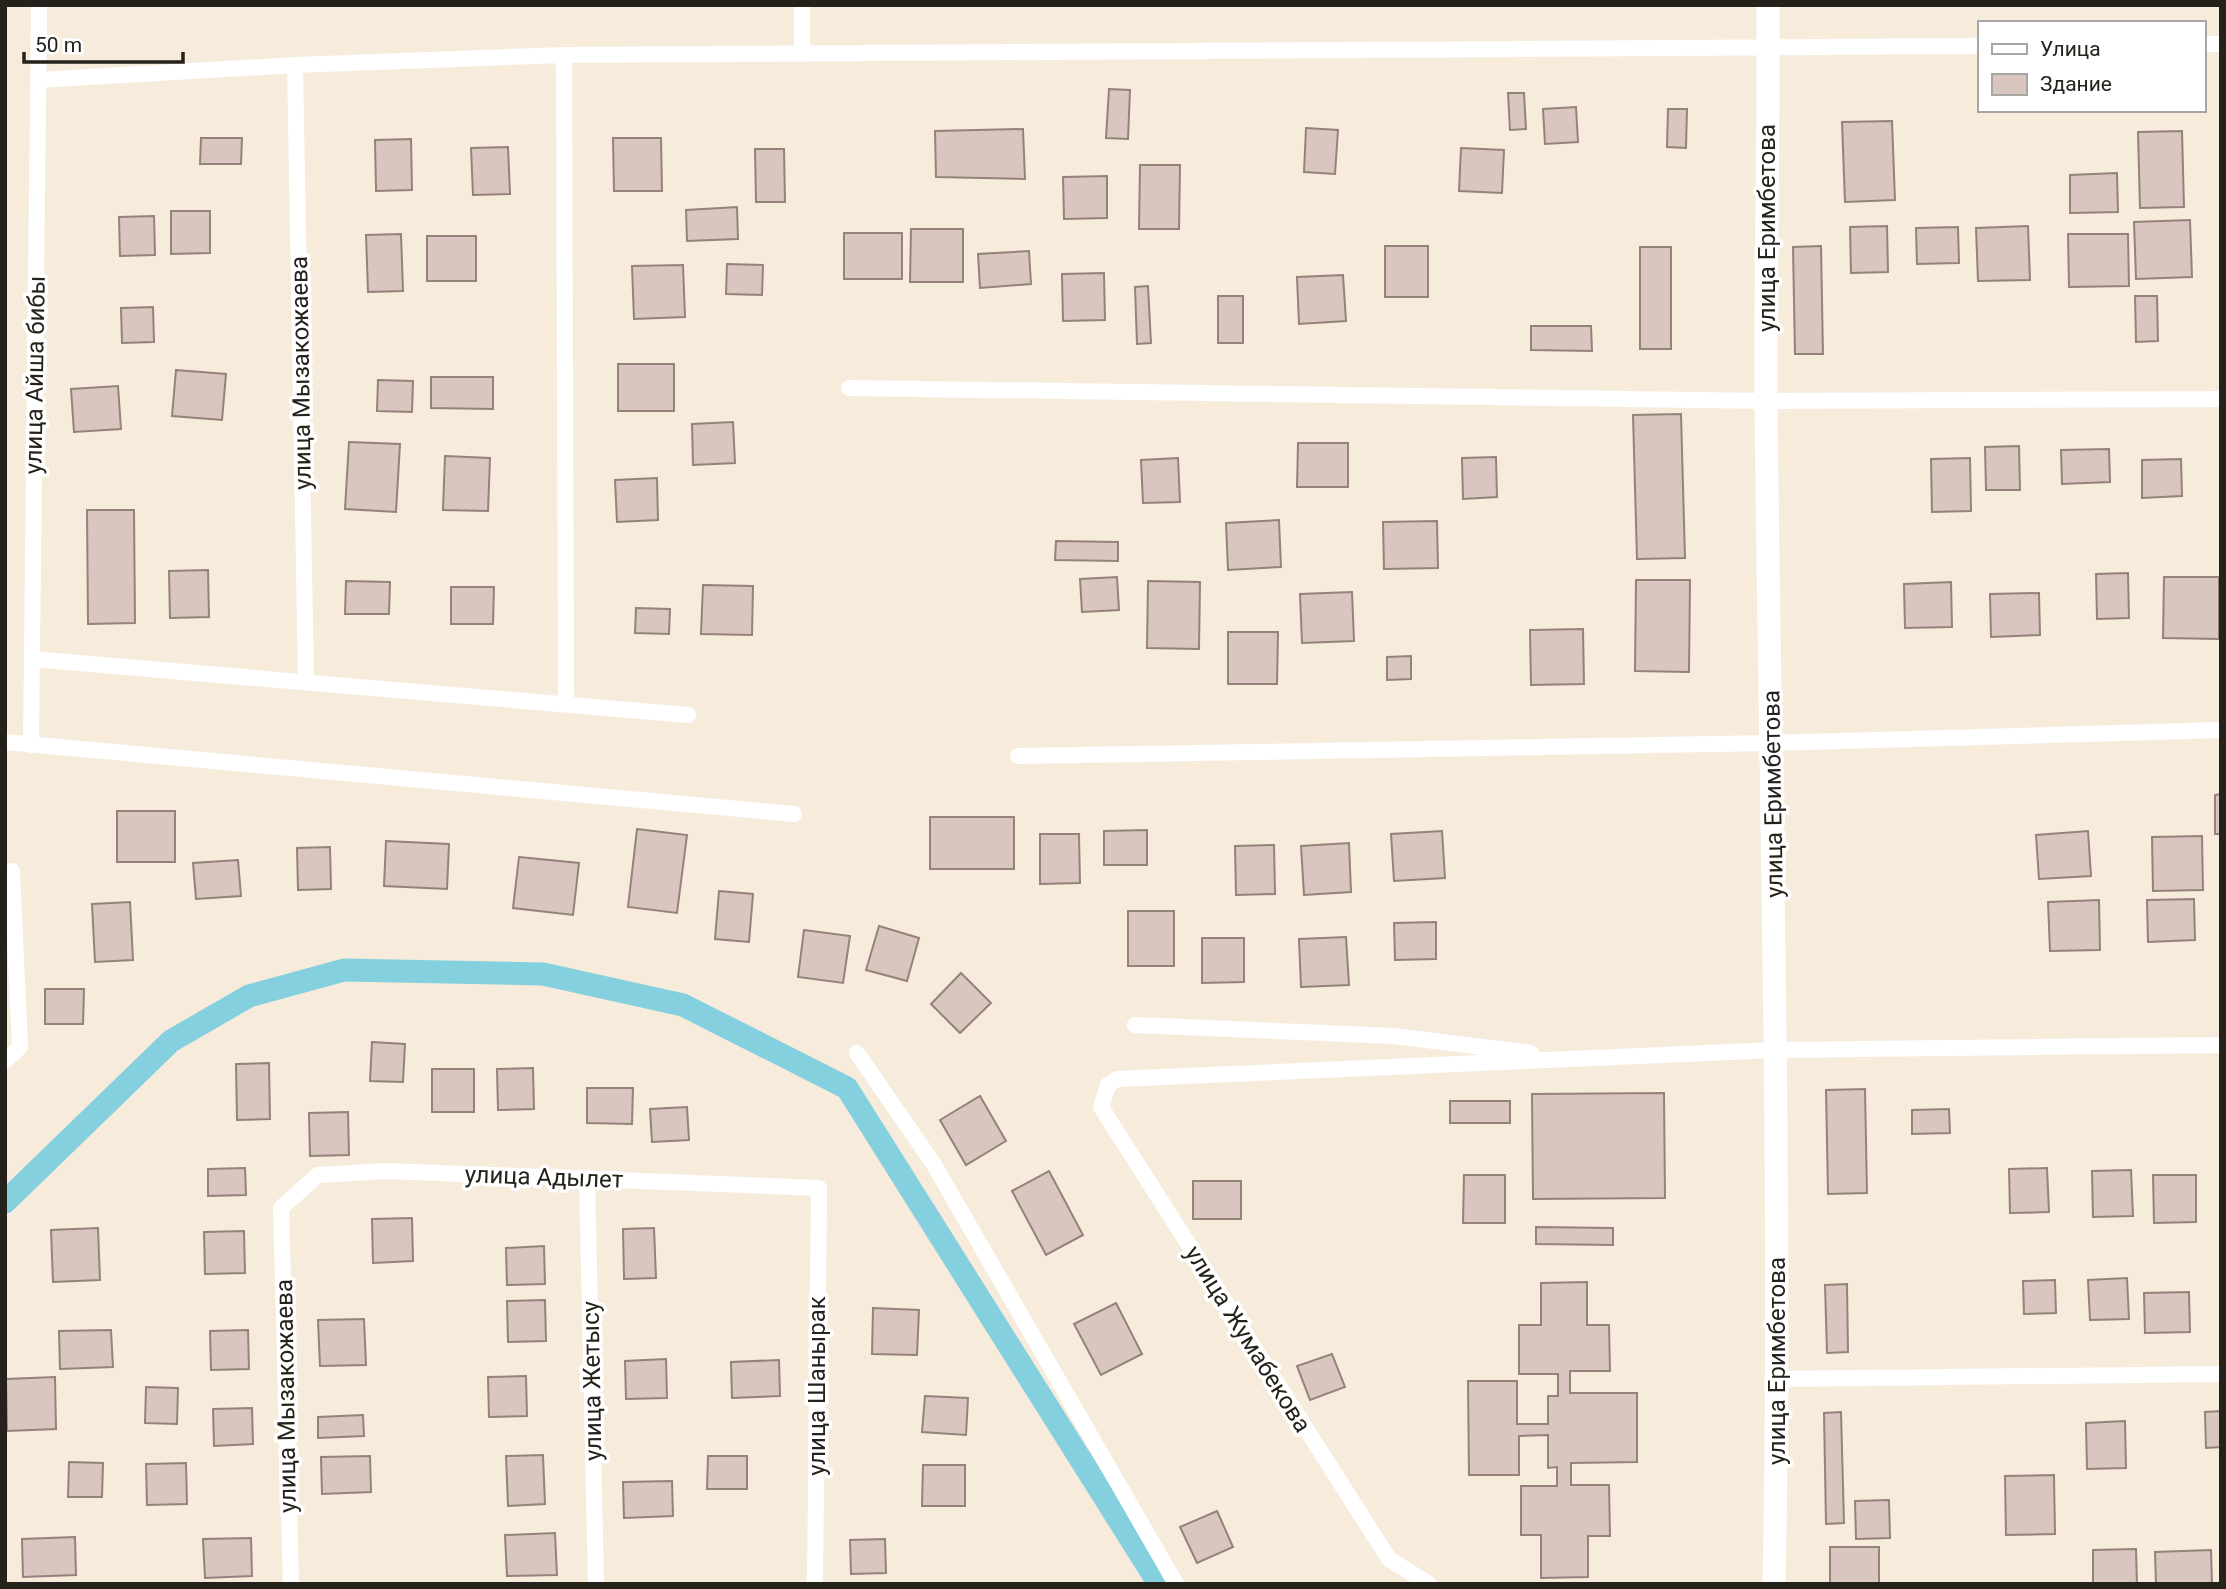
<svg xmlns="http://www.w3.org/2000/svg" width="2226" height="1589" font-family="Roboto,sans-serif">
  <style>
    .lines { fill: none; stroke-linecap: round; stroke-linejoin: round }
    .canal { stroke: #85d0df; stroke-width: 23 }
    .building { fill: #d9c6be; stroke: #94827b; stroke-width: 2 }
    .minor { stroke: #fff; stroke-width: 16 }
    .secondary { stroke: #fff; stroke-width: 23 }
    .labels { text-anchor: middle; stroke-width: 7; stroke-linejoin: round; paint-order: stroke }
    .street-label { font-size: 24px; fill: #25211b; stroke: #fff }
  </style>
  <rect width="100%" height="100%" fill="#f7ebdc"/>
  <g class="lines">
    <polyline class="canal" points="5,1202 171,1041 249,996 344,970 543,974 683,1005 847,1088 1159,1584"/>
  </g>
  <g class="building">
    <polygon points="1109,89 1130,90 1128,139 1106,138"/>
    <polygon points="1508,93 1524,93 1526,129 1510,130"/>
    <polygon points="1576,107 1578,142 1545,144 1543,109"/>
    <polygon points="1668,109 1687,109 1686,148 1667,147"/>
    <polygon points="1892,121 1895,200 1845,202 1842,122"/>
    <polygon points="1306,128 1338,130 1335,174 1304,172"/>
    <polygon points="1023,129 1025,179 936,177 935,131"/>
    <polygon points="2182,131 2184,207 2140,208 2138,132"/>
    <polygon points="201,138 242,138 241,164 200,164"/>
    <polygon points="613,138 661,138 662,191 614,191"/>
    <polygon points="411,139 412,190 376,191 375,140"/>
    <polygon points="508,147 510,194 473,195 471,148"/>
    <polygon points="1461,148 1504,150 1502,193 1459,191"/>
    <polygon points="755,149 784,149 785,202 756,202"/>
    <polygon points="1140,165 1180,165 1179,229 1139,229"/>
    <polygon points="2117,173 2118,212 2070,213 2070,175"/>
    <polygon points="1107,176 1107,218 1064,219 1063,177"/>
    <polygon points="737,207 738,239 687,241 686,210"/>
    <polygon points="171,211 210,211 210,253 171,254"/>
    <polygon points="154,216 155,255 120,256 119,217"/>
    <polygon points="2190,220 2192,277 2136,279 2134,222"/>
    <polygon points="1887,226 1888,272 1851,273 1850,227"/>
    <polygon points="2028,226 2030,280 1978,281 1976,228"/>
    <polygon points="1958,227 1959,263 1917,264 1916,228"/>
    <polygon points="911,229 963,229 963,282 910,282"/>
    <rect x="844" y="233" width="58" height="46"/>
    <polygon points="401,234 403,291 368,292 366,235"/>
    <polygon points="2068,234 2128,234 2129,286 2069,287"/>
    <rect x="427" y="236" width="49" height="45"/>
    <rect x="1385" y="246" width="43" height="51"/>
    <polygon points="1821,246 1823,354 1795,354 1793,247"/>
    <rect x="1640" y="247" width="31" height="102"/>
    <polygon points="1029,251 1031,284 980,288 978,254"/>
    <polygon points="727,264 763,265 762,295 726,294"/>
    <polygon points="683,265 685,317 634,319 632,266"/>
    <polygon points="1104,273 1105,320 1063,321 1062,274"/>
    <polygon points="1343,275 1346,321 1299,324 1297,277"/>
    <polygon points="1148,286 1151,343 1137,344 1135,287"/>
    <rect x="1218" y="296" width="25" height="47"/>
    <polygon points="2135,296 2157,296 2158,341 2136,342"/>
    <polygon points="153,307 154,342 122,343 121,308"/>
    <polygon points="1531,326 1591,326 1592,351 1531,350"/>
    <rect x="618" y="364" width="56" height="47"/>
    <polygon points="176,370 226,374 222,420 172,416"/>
    <polygon points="431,377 493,377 493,409 431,408"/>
    <polygon points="378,380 413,381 412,412 377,411"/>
    <polygon points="118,386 121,429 74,432 71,389"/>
    <polygon points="1681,414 1685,558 1637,559 1633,415"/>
    <polygon points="733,422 735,463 693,465 692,424"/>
    <polygon points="349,442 400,444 396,512 345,509"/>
    <polygon points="1298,443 1348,443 1348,487 1297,487"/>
    <polygon points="2019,446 2020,490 1986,490 1985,447"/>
    <polygon points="2109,449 2110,482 2062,484 2061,450"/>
    <polygon points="445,456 490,458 488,511 443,510"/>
    <polygon points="1496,457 1497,497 1463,499 1462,458"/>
    <polygon points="1178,458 1180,502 1143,503 1141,460"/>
    <polygon points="1970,458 1971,511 1932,512 1931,459"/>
    <polygon points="2181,459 2182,496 2142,498 2142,460"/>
    <polygon points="657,478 658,520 617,522 615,480"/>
    <polygon points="87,510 134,510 135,623 88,624"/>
    <polygon points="1279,520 1281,567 1228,570 1226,523"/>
    <polygon points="1437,521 1438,568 1384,569 1383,522"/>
    <polygon points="1056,541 1118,542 1118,561 1055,560"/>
    <polygon points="208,570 209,617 170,618 169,571"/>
    <polygon points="2128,573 2129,618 2097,619 2096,574"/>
    <polygon points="1117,577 1119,610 1082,612 1080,579"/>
    <polygon points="2164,577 2219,577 2219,639 2163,638"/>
    <polygon points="1636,580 1690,580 1689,672 1635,671"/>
    <polygon points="346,581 390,582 389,614 345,614"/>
    <polygon points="1148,581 1200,582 1199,649 1147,648"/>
    <polygon points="1951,582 1952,627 1905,628 1904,584"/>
    <polygon points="703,585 753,586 752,635 701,634"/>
    <polygon points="451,587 494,587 493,624 451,624"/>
    <polygon points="1352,592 1354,641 1302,643 1300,594"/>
    <polygon points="2039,593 2040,635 1991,637 1990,594"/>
    <polygon points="636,608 670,609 669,634 635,633"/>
    <polygon points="1583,629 1584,684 1531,685 1530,630"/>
    <polygon points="1228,632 1278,632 1277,684 1228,684"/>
    <polygon points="1411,656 1411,679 1387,680 1387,657"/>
    <polygon points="2221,794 2221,834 2215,834 2215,795"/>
    <rect x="117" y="811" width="58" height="51"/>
    <rect x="930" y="817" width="84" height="52"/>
    <polygon points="637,829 687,835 677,913 628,907"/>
    <polygon points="1147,830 1147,865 1104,865 1104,831"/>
    <polygon points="1442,831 1445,878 1394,881 1391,834"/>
    <polygon points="2088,831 2091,876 2039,879 2036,835"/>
    <polygon points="1040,834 1079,834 1080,883 1040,884"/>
    <polygon points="2202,836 2203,890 2153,891 2152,837"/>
    <polygon points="386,841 449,844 447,889 384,886"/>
    <polygon points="1349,843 1351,892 1304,895 1301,846"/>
    <polygon points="1274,845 1275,894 1236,895 1235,846"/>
    <polygon points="330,847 331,889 298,890 297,848"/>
    <polygon points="519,857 579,863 573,915 513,908"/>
    <polygon points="238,860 241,896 196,899 193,863"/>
    <polygon points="719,891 753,894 749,942 715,939"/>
    <polygon points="2194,899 2195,940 2148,942 2147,900"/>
    <polygon points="2099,900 2100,950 2050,951 2048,902"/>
    <polygon points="130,902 133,960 95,962 92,904"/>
    <rect x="1128" y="911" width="46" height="55"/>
    <polygon points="1436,922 1436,959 1395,960 1394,923"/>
    <polygon points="879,926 919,938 907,981 866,970"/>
    <polygon points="804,930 850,936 843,983 798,977"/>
    <polygon points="1346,937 1349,985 1301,987 1299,939"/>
    <polygon points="1202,938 1244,938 1244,982 1202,983"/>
    <polygon points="961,973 991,1003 960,1033 931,1004"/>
    <polygon points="45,989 84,989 83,1024 45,1024"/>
    <polygon points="372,1042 405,1044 403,1082 370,1081"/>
    <polygon points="269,1063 270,1119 237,1120 236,1064"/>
    <polygon points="533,1068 534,1109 498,1110 497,1069"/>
    <rect x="432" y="1069" width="42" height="43"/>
    <polygon points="587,1088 633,1088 632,1124 587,1123"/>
    <polygon points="1865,1089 1867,1193 1828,1194 1826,1090"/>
    <polygon points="1664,1093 1665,1198 1533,1199 1532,1094"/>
    <polygon points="980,1096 1006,1141 966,1165 940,1120"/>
    <rect x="1450" y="1101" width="60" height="22"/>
    <polygon points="687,1107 689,1140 652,1142 650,1109"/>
    <polygon points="1949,1109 1950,1133 1912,1134 1912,1110"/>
    <polygon points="348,1112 349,1155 310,1156 309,1113"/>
    <polygon points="245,1168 246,1195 208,1196 208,1169"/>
    <polygon points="2047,1168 2049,1212 2010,1213 2009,1169"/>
    <polygon points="2131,1170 2133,1216 2093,1217 2092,1171"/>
    <polygon points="1049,1171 1083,1235 1046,1255 1012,1191"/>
    <polygon points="1464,1175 1505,1175 1505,1223 1463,1223"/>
    <polygon points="2153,1175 2196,1175 2196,1222 2154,1223"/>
    <rect x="1193" y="1181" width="48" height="38"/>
    <polygon points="412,1218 413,1261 373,1263 372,1219"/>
    <polygon points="1536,1227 1613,1228 1613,1245 1536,1244"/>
    <polygon points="98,1228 100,1280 53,1282 51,1230"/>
    <polygon points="654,1228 656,1278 624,1279 623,1229"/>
    <polygon points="244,1231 245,1273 205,1274 204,1232"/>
    <polygon points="544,1246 545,1284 507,1285 506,1248"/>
    <polygon points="2127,1278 2129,1319 2090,1320 2088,1280"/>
    <polygon points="2055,1280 2056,1313 2024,1314 2023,1281"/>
    <polygon points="1587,1282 1587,1325 1609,1325 1610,1371 1570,1371 1570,1393 1637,1393 1637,1462 1571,1463 1571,1485 1609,1485 1610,1536 1588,1536 1588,1577 1541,1578 1541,1535 1521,1535 1521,1486 1557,1486 1557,1467 1548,1468 1548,1435 1519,1436 1519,1475 1469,1475 1468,1381 1517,1381 1517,1424 1548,1424 1548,1396 1558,1396 1558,1374 1519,1374 1519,1325 1541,1325 1541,1283"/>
    <polygon points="1847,1284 1848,1352 1827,1353 1825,1285"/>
    <polygon points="2189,1292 2190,1332 2145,1333 2144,1293"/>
    <polygon points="545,1300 546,1341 508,1342 507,1301"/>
    <polygon points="1116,1303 1142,1354 1101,1375 1074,1324"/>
    <polygon points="873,1308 919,1310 917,1355 872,1354"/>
    <polygon points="364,1319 366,1365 320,1366 318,1320"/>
    <polygon points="111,1330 113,1367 60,1369 59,1331"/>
    <polygon points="248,1330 249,1369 211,1370 210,1331"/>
    <polygon points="1332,1354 1345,1387 1310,1400 1297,1366"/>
    <polygon points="666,1359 667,1398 626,1399 625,1361"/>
    <polygon points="779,1360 780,1396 732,1398 731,1362"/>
    <polygon points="526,1376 527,1416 489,1417 488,1377"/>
    <polygon points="55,1377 56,1429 7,1431 6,1379"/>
    <polygon points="146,1387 178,1388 177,1424 145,1423"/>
    <polygon points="925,1396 968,1398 966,1435 922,1432"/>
    <polygon points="252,1408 253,1444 214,1446 213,1409"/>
    <polygon points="2221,1411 2221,1447 2206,1448 2205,1412"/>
    <polygon points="1841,1412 1844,1523 1826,1524 1824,1413"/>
    <polygon points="363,1415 364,1436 318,1438 318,1417"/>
    <polygon points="2125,1421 2126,1468 2087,1469 2086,1423"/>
    <polygon points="543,1455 545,1504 508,1506 506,1456"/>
    <polygon points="370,1456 371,1492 322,1494 321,1457"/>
    <polygon points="708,1456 747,1456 747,1489 707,1489"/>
    <polygon points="69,1462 103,1463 102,1497 68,1497"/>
    <polygon points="186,1463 187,1504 147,1505 146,1464"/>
    <polygon points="923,1465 965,1465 965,1506 922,1506"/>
    <polygon points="2054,1475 2055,1534 2006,1535 2005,1476"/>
    <polygon points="672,1481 673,1516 624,1518 623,1482"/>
    <polygon points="1889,1500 1890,1538 1856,1539 1855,1501"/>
    <polygon points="1217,1511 1233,1547 1197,1563 1180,1527"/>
    <polygon points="555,1533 557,1575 507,1576 505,1535"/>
    <polygon points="75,1537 76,1575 23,1577 22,1539"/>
    <polygon points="251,1538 252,1576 205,1578 203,1539"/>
    <polygon points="885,1539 886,1573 851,1574 850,1540"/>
    <rect x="1830" y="1547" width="49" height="37"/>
    <polygon points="2136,1549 2137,1584 2093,1584 2093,1550"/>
    <polygon points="2211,1550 2212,1584 2156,1584 2155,1552"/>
  </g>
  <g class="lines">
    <g class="minor">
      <polyline points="802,5 802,53"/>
      <polyline points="2203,44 2221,44"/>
      <polyline points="564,55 566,704"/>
      <polyline points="295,65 306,682"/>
      <polyline points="38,80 295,65 564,55 1979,46"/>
      <polyline points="849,388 1766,401 2221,399"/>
      <polyline points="32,659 688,715"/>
      <polyline points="5,742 794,814"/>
      <polyline points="31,745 39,5"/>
      <polyline points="1018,756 1773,743 2221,730"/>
      <polyline points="1135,1025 1394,1036 1531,1053"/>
      <polyline points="857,1053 933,1163 1176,1584"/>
      <polyline points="5,1061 20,1047 12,871"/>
      <polyline points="587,1179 596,1584"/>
      <polyline points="1778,1379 2221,1374"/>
      <polyline points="291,1584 281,1208 318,1175 387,1171 819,1188 815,1584"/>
      <polyline points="1429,1584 1389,1559 1101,1107 1108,1085 1117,1079 1776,1050 2221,1045"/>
    </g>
    <path class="secondary" d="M1768 5C1769 137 1765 270 1766 402 1770 796 1782 1190 1774 1584"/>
  </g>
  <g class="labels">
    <g class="street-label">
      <text transform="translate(1767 228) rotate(-90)" y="8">улица Еримбетова</text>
      <text transform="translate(301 373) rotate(-91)" y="8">улица Мызакожаева</text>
      <text transform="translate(35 375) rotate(-89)" y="8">улица Айша бибы</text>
      <text transform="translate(1773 794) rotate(-91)" y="8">улица Еримбетова</text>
      <text transform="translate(544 1177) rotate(2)" y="8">улица Адылет</text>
      <text transform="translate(1248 1339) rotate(58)" y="8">улица Жумабекова</text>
      <text transform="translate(1777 1361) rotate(-90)" y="8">улица Еримбетова</text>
      <text transform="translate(592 1381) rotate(-91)" y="8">улица Жетысу</text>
      <text transform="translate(817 1386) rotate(-90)" y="8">улица Шанырак</text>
      <text transform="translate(286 1396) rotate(-91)" y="8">улица Мызакожаева</text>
    </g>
  </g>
  <rect width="2226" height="1589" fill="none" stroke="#25211b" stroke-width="14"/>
  <rect x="1978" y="21" width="228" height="91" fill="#ffffff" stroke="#a8a6a4" stroke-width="2"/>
  <rect x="1992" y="44" width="35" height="10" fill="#ffffff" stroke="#a8a6a4" stroke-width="2"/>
  <text x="2040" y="56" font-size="21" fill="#25211b">Улица</text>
  <rect x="1992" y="74" width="35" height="21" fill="#d9c6be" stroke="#a8a6a4" stroke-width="2"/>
  <text x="2040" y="91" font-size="21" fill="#25211b">Здание</text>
  <path d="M24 52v10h159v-10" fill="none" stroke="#25211b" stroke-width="3.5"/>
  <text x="35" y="52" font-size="21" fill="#25211b" stroke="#ffffff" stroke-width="5" paint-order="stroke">50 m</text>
</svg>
